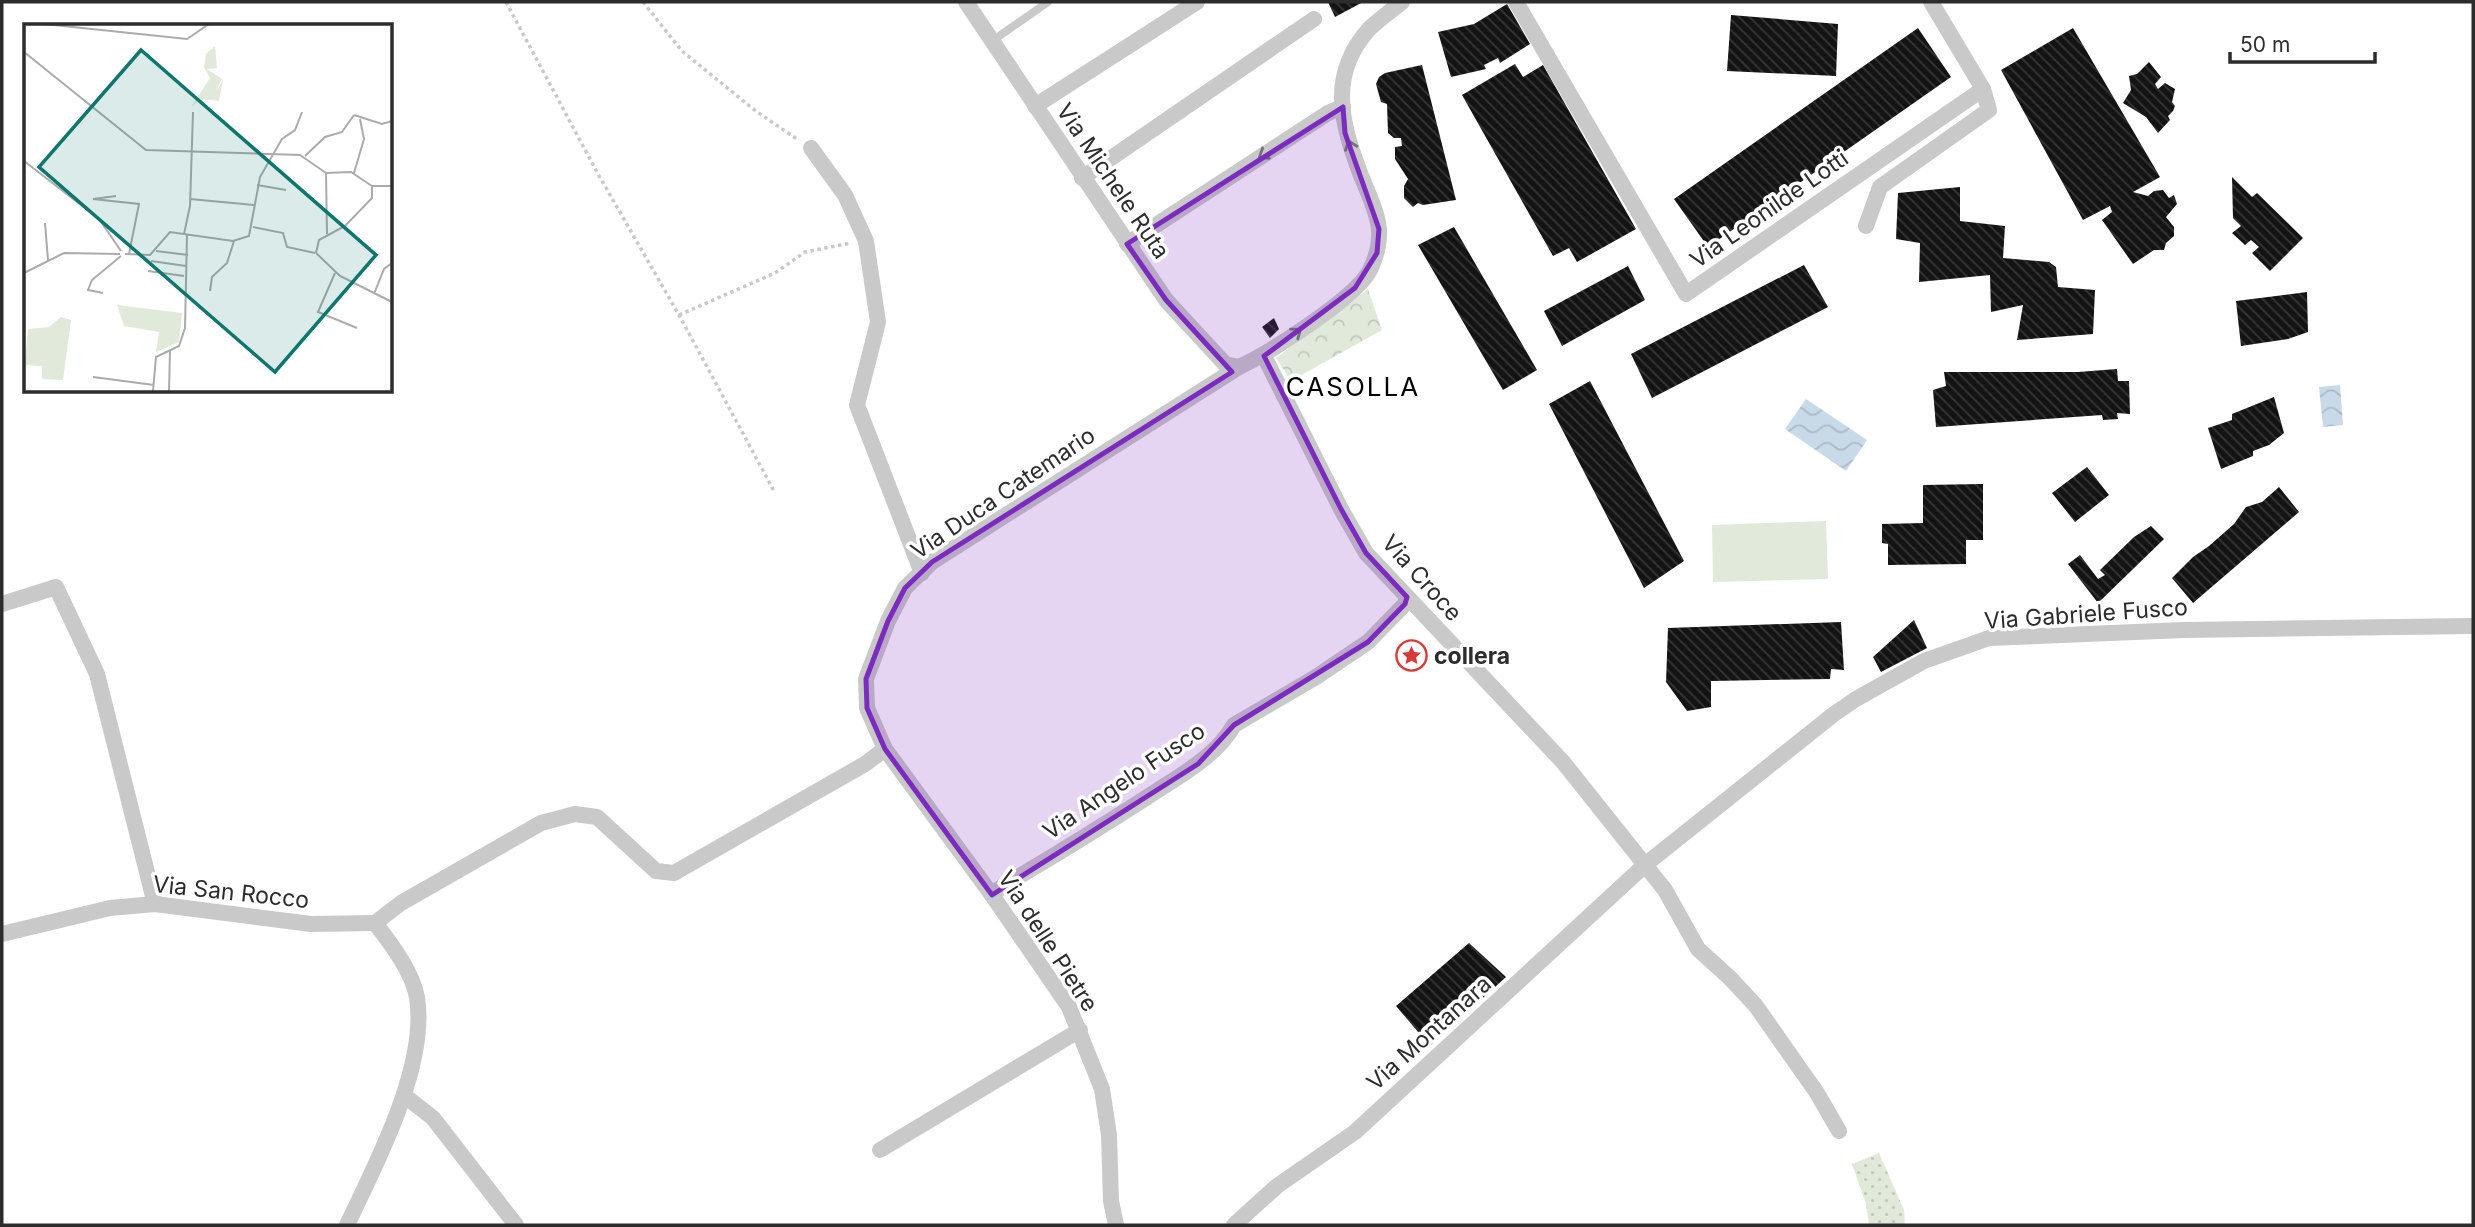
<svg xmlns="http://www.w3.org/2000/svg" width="2475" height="1227" font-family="Inter,sans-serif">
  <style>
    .grass { fill: url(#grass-dots) }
    .forest { fill: url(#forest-crowns) }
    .pitch { fill: #e1e9db }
    .water { fill: url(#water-waves) }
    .building { fill: url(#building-back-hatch) }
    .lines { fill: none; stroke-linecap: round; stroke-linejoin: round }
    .path { stroke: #c9c9c9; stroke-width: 3.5; stroke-dasharray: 3.5 3.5; stroke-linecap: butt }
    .lane { stroke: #c9c9c9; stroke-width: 8 }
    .street { stroke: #c9c9c9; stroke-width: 16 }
    .oneway { stroke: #737373 }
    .marked { fill: #7b2cbf; fill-opacity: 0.2; stroke: #7b2cbf; stroke-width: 5; stroke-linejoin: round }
    .labels { text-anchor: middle; stroke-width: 7; stroke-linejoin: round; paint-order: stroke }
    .street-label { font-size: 23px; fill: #2c2c2c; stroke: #fff }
    .poi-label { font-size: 23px; font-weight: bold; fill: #2c2c2c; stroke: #fff; text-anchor: start }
    .quarter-label { font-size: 26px; letter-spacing: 2px; fill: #000; stroke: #fff }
    .inset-road { fill: none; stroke: #ababab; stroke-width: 2 }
    .view { fill: #0f766e; fill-opacity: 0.15; stroke: #0f766e; stroke-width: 3.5 }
    .inset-edge { fill: none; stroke: #2c2c2c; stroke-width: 3.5 }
  </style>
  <defs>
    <pattern id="grass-dots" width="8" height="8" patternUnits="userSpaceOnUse" patternTransform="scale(1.75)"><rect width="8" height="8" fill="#e1e9db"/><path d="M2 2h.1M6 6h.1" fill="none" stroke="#c1c8bc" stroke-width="1.8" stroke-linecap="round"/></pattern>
    <pattern id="forest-crowns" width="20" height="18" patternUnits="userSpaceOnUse" patternTransform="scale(1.75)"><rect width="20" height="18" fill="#e1e9db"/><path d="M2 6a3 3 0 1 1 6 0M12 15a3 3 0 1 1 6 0" fill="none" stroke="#c1c8bc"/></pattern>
    <pattern id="water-waves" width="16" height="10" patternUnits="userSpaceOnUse" patternTransform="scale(1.75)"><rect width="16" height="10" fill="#c8d9e8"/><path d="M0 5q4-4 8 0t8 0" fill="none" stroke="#acbac7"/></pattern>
    <pattern id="building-back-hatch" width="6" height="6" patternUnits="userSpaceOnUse" patternTransform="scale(1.75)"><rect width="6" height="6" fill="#131313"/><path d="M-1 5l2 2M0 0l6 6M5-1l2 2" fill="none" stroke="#363636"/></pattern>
  </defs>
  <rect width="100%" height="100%" fill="#fff"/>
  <polygon class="grass" points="1879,1153 1904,1210 1905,1225 1869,1225 1866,1204 1852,1164"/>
  <polygon class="forest" points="1368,289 1382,330 1291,381 1276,358"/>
  <polygon class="pitch" points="1826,521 1828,579 1713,582 1712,525"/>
  <g class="water">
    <polygon points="2340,385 2343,425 2323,427 2319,387"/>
    <polygon points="1806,399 1867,440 1846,471 1785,429"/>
  </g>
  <g class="building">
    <polygon points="1328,2 1363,2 1335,17"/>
    <polygon points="1507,4 1530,44 1500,63 1498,58 1484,65 1486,69 1451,77 1438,32 1474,24"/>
    <polygon points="1731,15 1838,24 1836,76 1727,71"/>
    <polygon points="1918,28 1951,77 1708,247 1674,199"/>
    <polygon points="2073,28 2160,177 2133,192 2148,196 2154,191 2163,190 2169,198 2174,195 2177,204 2166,217 2174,227 2174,236 2166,243 2164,250 2154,250 2133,264 2102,220 2112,212 2110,206 2083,220 2001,70"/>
    <polygon points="2149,62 2161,77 2155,84 2158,89 2165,83 2175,89 2172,102 2175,106 2173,111 2168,116 2170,120 2158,133 2146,117 2123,103 2131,90 2129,76 2137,74"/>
    <polygon points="1515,64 1523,77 1543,65 1636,229 1577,262 1569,248 1553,256 1462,95"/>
    <polygon points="1422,65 1456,200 1423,205 1418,203 1413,207 1404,198 1404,186 1408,179 1395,159 1395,147 1402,146 1401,138 1394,138 1388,133 1387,104 1381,102 1376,84 1379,77 1385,73"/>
    <polygon points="2232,177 2252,197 2257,193 2303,238 2270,271 2252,253 2259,247 2251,240 2245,245 2232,233 2241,226 2233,218"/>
    <polygon points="1960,187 1960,221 2005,226 2003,258 2049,262 2056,267 2058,287 2095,290 2093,334 2017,340 2023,305 1991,312 1990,275 1919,282 1920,243 1896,239 1898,193"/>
    <polygon points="1454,227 1537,370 1503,390 1418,245"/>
    <polygon points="1804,265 1828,307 1652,398 1631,354"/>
    <polygon points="1628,266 1645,300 1562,346 1544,311"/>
    <polygon points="2307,292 2308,332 2288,339 2241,346 2236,301"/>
    <polygon points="1274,318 1279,329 1270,338 1262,327"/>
    <polygon points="2117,369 2118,381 2129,381 2130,414 2117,413 2118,419 2103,420 2102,415 1936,427 1933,390 1946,386 1944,372 2078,372"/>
    <polygon points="1590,381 1684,561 1644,588 1549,404"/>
    <polygon points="2274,397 2284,433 2269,445 2253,451 2253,456 2221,469 2208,428 2232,420 2232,414"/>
    <polygon points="2087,467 2109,495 2075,522 2052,493"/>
    <polygon points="1983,484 1983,540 1966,540 1966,564 1888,565 1888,544 1882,543 1882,524 1923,523 1923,485"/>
    <polygon points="2279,487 2299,512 2193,603 2172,578 2193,557 2209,546 2234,524 2246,507 2262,502"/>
    <polygon points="2151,526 2164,539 2098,603 2068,564 2080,555 2098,579 2105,575 2100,570 2134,537"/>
    <polygon points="1914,620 1927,648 1881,672 1873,657"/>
    <polygon points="1841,622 1844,670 1831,669 1830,679 1711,681 1711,707 1687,711 1666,682 1668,628"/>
    <polygon points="1469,943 1506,977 1430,1046 1396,1006"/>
  </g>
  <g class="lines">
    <g class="path">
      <polyline points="506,2 598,174 679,315 774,491"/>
      <polyline points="643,2 682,51 757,112 797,139"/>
      <polyline points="679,315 775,273 805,252 851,243"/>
    </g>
    <polyline class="lane" points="992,41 1048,2"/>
    <g class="street">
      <polyline points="966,2 1166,300 1225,364 1239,367"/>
      <polyline points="1516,2 1686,294 1983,89"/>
      <polyline points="1035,106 1197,2"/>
      <polyline points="811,148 845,195 866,241 878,322 857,405 922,573"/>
      <polyline points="1082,178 1314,19"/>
      <polyline points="1866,226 1880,187 1989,110 1983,89 1931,2"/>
      <polyline points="1127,244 1328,113 1343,107"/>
      <polyline points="1264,356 1341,509 1366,553 1563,762 1665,890 1698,949 1730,978 1756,1006 1817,1093 1839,1131"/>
      <polyline points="2,604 56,587 97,674 155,904"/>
      <path d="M992 895 1003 886C1052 857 1101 827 1149 796 1179 776 1216 757 1234 725L1316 677 1368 642 1405 604 1407 597"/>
      <polyline points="375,923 401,903 541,823 575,814 597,817 656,871 674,873 865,764 885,749"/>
      <polyline points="2,934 110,908 155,904 311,924 375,923"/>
      <polyline points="405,1096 433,1118 516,1225"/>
      <polyline points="880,1150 1080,1030"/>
      <path d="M347 1225C376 1164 428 1066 417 997 412 971 391 944 375 923"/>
      <path d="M1116 1225 1111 1201 1109 1135 1102 1089 1069 1007 992 895 885 749 867 708 866 679 888 621 905 588 932 562 1239 367C1269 353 1356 298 1370 270 1376 258 1380 242 1379 229 1377 210 1367 191 1360 173 1341 122 1328 75 1369 29 1379 19 1391 11 1402 2"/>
      <polyline points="1234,1225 1277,1186 1355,1132 1646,864 1834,714 1856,699 1924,661 1989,638 2184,630 2473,626"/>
    </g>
  </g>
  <defs><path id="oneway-chevron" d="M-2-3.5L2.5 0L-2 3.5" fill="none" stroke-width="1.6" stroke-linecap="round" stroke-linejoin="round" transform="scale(1.75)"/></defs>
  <g class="oneway">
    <use href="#oneway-chevron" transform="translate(1350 145) rotate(-110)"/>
    <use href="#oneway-chevron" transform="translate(1263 155) rotate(147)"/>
    <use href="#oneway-chevron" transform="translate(1297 332) rotate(-36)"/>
  </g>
  <path class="marked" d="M1343 107 1345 133 1379 229 1377 253 1355 288 1264 356 1341 509 1366 553 1407 597 1405 604 1368 642 1234 725 1198 764 992 895 885 749 867 708 866 679 888 621 905 588 932 562 1232 372 1166 300 1127 244Z"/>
  <defs>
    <symbol id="sight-ring" viewBox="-11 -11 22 22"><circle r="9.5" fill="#fff" stroke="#d93939" stroke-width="1.5"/><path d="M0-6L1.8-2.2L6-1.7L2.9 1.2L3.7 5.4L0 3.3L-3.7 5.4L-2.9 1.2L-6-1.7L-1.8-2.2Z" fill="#d93939"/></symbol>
  </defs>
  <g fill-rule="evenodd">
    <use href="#sight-ring" x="1394" y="638" width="35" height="35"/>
  </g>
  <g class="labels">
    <g class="street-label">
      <text transform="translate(1113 181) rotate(56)" y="8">Via Michele Ruta</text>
      <text transform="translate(1769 209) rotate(-35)" y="8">Via Leonilde Lotti</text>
      <text transform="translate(1003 493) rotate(-34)" y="8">Via Duca Catemario</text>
      <text transform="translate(1422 578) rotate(48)" y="8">Via Croce</text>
      <text transform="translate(2086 614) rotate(-4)" y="8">Via Gabriele Fusco</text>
      <text transform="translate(1124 781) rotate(-34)" y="8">Via Angelo Fusco</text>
      <text transform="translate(231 892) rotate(6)" y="8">Via San Rocco</text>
      <text transform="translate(1048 941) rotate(57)" y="8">Via delle Pietre</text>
      <text transform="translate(1429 1033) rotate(-42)" y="8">Via Montanara</text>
    </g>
    <g class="poi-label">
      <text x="1434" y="664">collera</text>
    </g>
    <g class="quarter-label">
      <text x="1353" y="396">CASOLLA</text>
    </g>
  </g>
  <g transform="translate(24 24)">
    <rect width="368" height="368" fill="#fff"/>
    <path d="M191 22 193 44 183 45 198 55 191 69 199 56 195 77 177 75 167 83 186 54 180 43 182 30Z" fill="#e1e9db"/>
    <path d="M93 281 158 289 155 318 132 328 135 308 100 302ZM37 293 47 296 39 356 18 355V342L2 341 0 351 4 305 25 303Z" fill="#e1e9db"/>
    <path class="inset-road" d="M20 0 163 15 185 0M0 28 122 126 276 131 302 149M330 91 358 100 368 97M281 132 301 113 318 108 330 91M0 137 75 195 97 227M302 149 327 148 348 162H368M302 149 303 210M330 149 340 115 336 95M233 161 262 166M69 175 115 180 105 230M69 175 92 172M166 175 230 181M21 199 24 236M229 203 259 209 263 223 291 229M160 210 166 182 169 88M132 227 164 231M292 229 295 216 321 202 348 174V162M292 229 316 252 368 278M101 230 126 231 146 208 209 217 225 212 236 153 258 115 271 106 278 88M127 237 162 242M124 247 160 252M0 249 40 229 96 230M311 249 294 288 333 304M0 259V307M186 267 188 253 203 239 210 217M79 269 64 266 68 256 97 232M350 270 360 245 368 239M69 353 130 361M129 367 132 333 155 322 161 304 163 211M145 367 146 327"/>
    <path class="view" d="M117 26 352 231 251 348 15 143Z"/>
    <rect width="368" height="368" class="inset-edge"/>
  </g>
  <rect width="2475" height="1227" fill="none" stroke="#2c2c2c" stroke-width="7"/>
  <path d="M2230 52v10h145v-10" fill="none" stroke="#2c2c2c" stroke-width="3.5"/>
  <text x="2240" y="52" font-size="21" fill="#2c2c2c" stroke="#ffffff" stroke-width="5" paint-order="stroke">50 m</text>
</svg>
